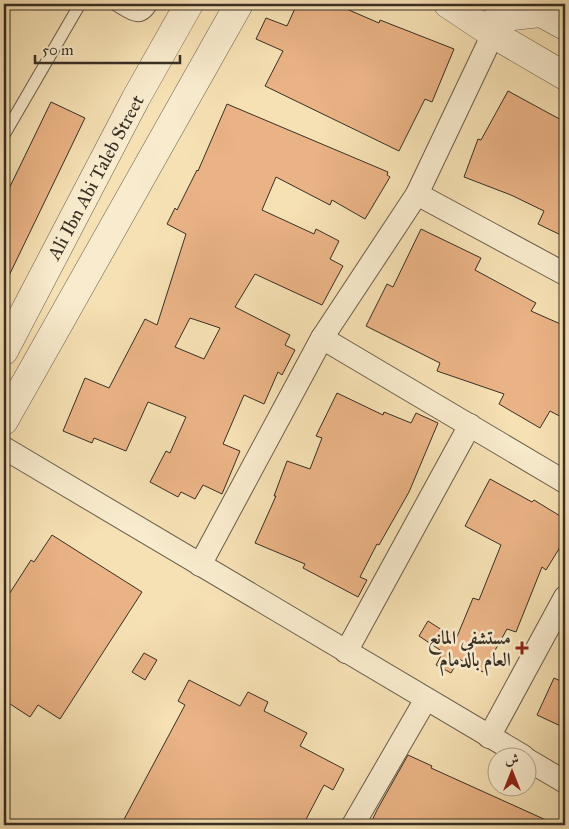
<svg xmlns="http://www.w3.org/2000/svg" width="569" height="829" font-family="'IM FELL Great Primer',Amiri,serif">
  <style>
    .building { fill: #eab385; stroke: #382f25; fill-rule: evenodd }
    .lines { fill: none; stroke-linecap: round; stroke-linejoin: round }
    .service-casing { stroke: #685c49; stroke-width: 13 }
    .minor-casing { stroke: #685c49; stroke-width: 24 }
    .tertiary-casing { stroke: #685c49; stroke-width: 29 }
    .service { stroke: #f9ecce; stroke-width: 11 }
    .minor { stroke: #f9ecce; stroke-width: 22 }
    .tertiary { stroke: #f9ecce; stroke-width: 28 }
    .poi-dot { fill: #8f2418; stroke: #f9ecce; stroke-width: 2 }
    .labels { text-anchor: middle; stroke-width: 5; stroke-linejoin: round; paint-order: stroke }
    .street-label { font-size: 19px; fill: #382f25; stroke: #f9ecce }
    .poi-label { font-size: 19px; font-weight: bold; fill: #382f25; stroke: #f9ecce; text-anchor: end }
  </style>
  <rect width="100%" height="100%" fill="#f6e1b4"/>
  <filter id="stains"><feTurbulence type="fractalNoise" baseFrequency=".004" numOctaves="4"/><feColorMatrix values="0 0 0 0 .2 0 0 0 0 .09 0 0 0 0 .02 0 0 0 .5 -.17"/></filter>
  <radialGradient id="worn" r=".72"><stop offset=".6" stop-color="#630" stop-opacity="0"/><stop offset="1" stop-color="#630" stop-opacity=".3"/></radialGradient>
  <g class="building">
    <polygon points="297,4 335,4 379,23 380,20 454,49 432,102 425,99 399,151 265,86 283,51 256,39 266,18 287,26"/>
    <polygon points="508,91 565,122 565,237 538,224 544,211 511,195 464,177 478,139 481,140"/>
    <polygon points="51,102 85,118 4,286 4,199"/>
    <path d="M227 104 388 172 387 175 390 177 365 219 332 200 330 205 276 177 262 210 314 234 316 229 339 241 330 259 343 266 322 305 255 274 235 307 290 335 285 345 295 350 282 375 278 372 264 404 244 395 223 444 240 451 222 494 203 485 195 499 181 492 178 497 150 482 166 451 170 453 186 417 148 402 126 451 94 438 92 443 63 431 85 378 109 388 145 319 157 325 186 234 167 224 175 208 177 210 197 170 198 171ZM190 318 220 328 204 359 175 347Z"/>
    <polygon points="421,229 481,258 475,270 536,303 531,311 565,326 565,419 550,411 540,428 499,404 504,394 437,371 440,363 366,326 387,284 393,287"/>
    <polygon points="337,393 383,415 384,412 411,423 416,413 438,423 409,492 379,545 377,544 360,577 367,580 358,597 303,568 305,564 255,543 276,496 274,496 287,461 310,469 322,438 316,436"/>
    <polygon points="490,479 532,502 534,500 565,519 565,539 546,570 542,567 516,632 507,629 483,672 459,659 451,673 436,665 443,652 419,636 428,621 456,639 473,598 479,600 501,545 465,526"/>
    <polygon points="52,535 142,592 60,719 38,705 30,717 4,700 4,602 31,560 34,562"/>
    <polygon points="144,653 157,660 145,680 132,672"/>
    <polygon points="554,678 565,683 565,728 537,715"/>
    <polygon points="189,680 240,706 248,692 268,702 264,711 307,733 300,746 344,769 333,790 324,785 303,825 121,825 185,705 178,701"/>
    <polygon points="408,755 432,766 431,768 557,825 370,825 377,810"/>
  </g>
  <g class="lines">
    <defs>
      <g id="service">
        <path d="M114 4C129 13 141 25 152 4"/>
        <polyline points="4,135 80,4"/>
      </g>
      <g id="minor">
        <polyline points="417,194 565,274"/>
        <polyline points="322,338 565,482"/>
        <polyline points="4,448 523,756"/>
        <polyline points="200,565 322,338 417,194 493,34"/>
        <polyline points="346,652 470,425"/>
        <polyline points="489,737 565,597"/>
        <polyline points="526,759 565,782"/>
        <polyline points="353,825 426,699"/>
      </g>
      <g id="tertiary">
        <polyline points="448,4 493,34 565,76"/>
        <polyline points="525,4 565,26"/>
        <polyline points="493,34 495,21 505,17 540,13"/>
        <polyline points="4,351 136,98 189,4"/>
        <polyline points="4,421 239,4"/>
      </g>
    </defs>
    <use href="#service" class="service-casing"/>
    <use href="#minor" class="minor-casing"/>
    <use href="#tertiary" class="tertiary-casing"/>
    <use href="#service" class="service"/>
    <use href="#minor" class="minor"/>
    <use href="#tertiary" class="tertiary"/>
  </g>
  <path class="poi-dot" d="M519.5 640.5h5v5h5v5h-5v5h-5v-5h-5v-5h5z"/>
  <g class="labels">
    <g class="street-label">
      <text transform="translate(95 177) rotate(-62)" y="7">Ali Ibn Abi Taleb Street</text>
    </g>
    <g class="poi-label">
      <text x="511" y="644">مستشفى المانع<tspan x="511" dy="22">العام بالدمام</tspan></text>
    </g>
  </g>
  <rect width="569" height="829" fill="none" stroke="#f6e1b4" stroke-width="20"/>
  <rect x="5" y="5" width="559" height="819" fill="none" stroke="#382f25" stroke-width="2.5"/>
  <rect x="10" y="10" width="549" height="809" fill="none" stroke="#382f25"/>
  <g transform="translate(512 772)"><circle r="24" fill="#f9ecce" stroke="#aca08a"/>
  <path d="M0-4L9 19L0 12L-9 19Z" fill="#8f2418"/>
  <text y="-8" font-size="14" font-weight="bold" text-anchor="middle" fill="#382f25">ش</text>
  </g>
  <path d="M35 55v8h145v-8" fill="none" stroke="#382f25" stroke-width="2.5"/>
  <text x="42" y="55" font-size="15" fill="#382f25" stroke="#f9ecce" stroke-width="4" paint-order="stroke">50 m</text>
  <rect width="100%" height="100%" filter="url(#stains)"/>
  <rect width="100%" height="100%" fill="url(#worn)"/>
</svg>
